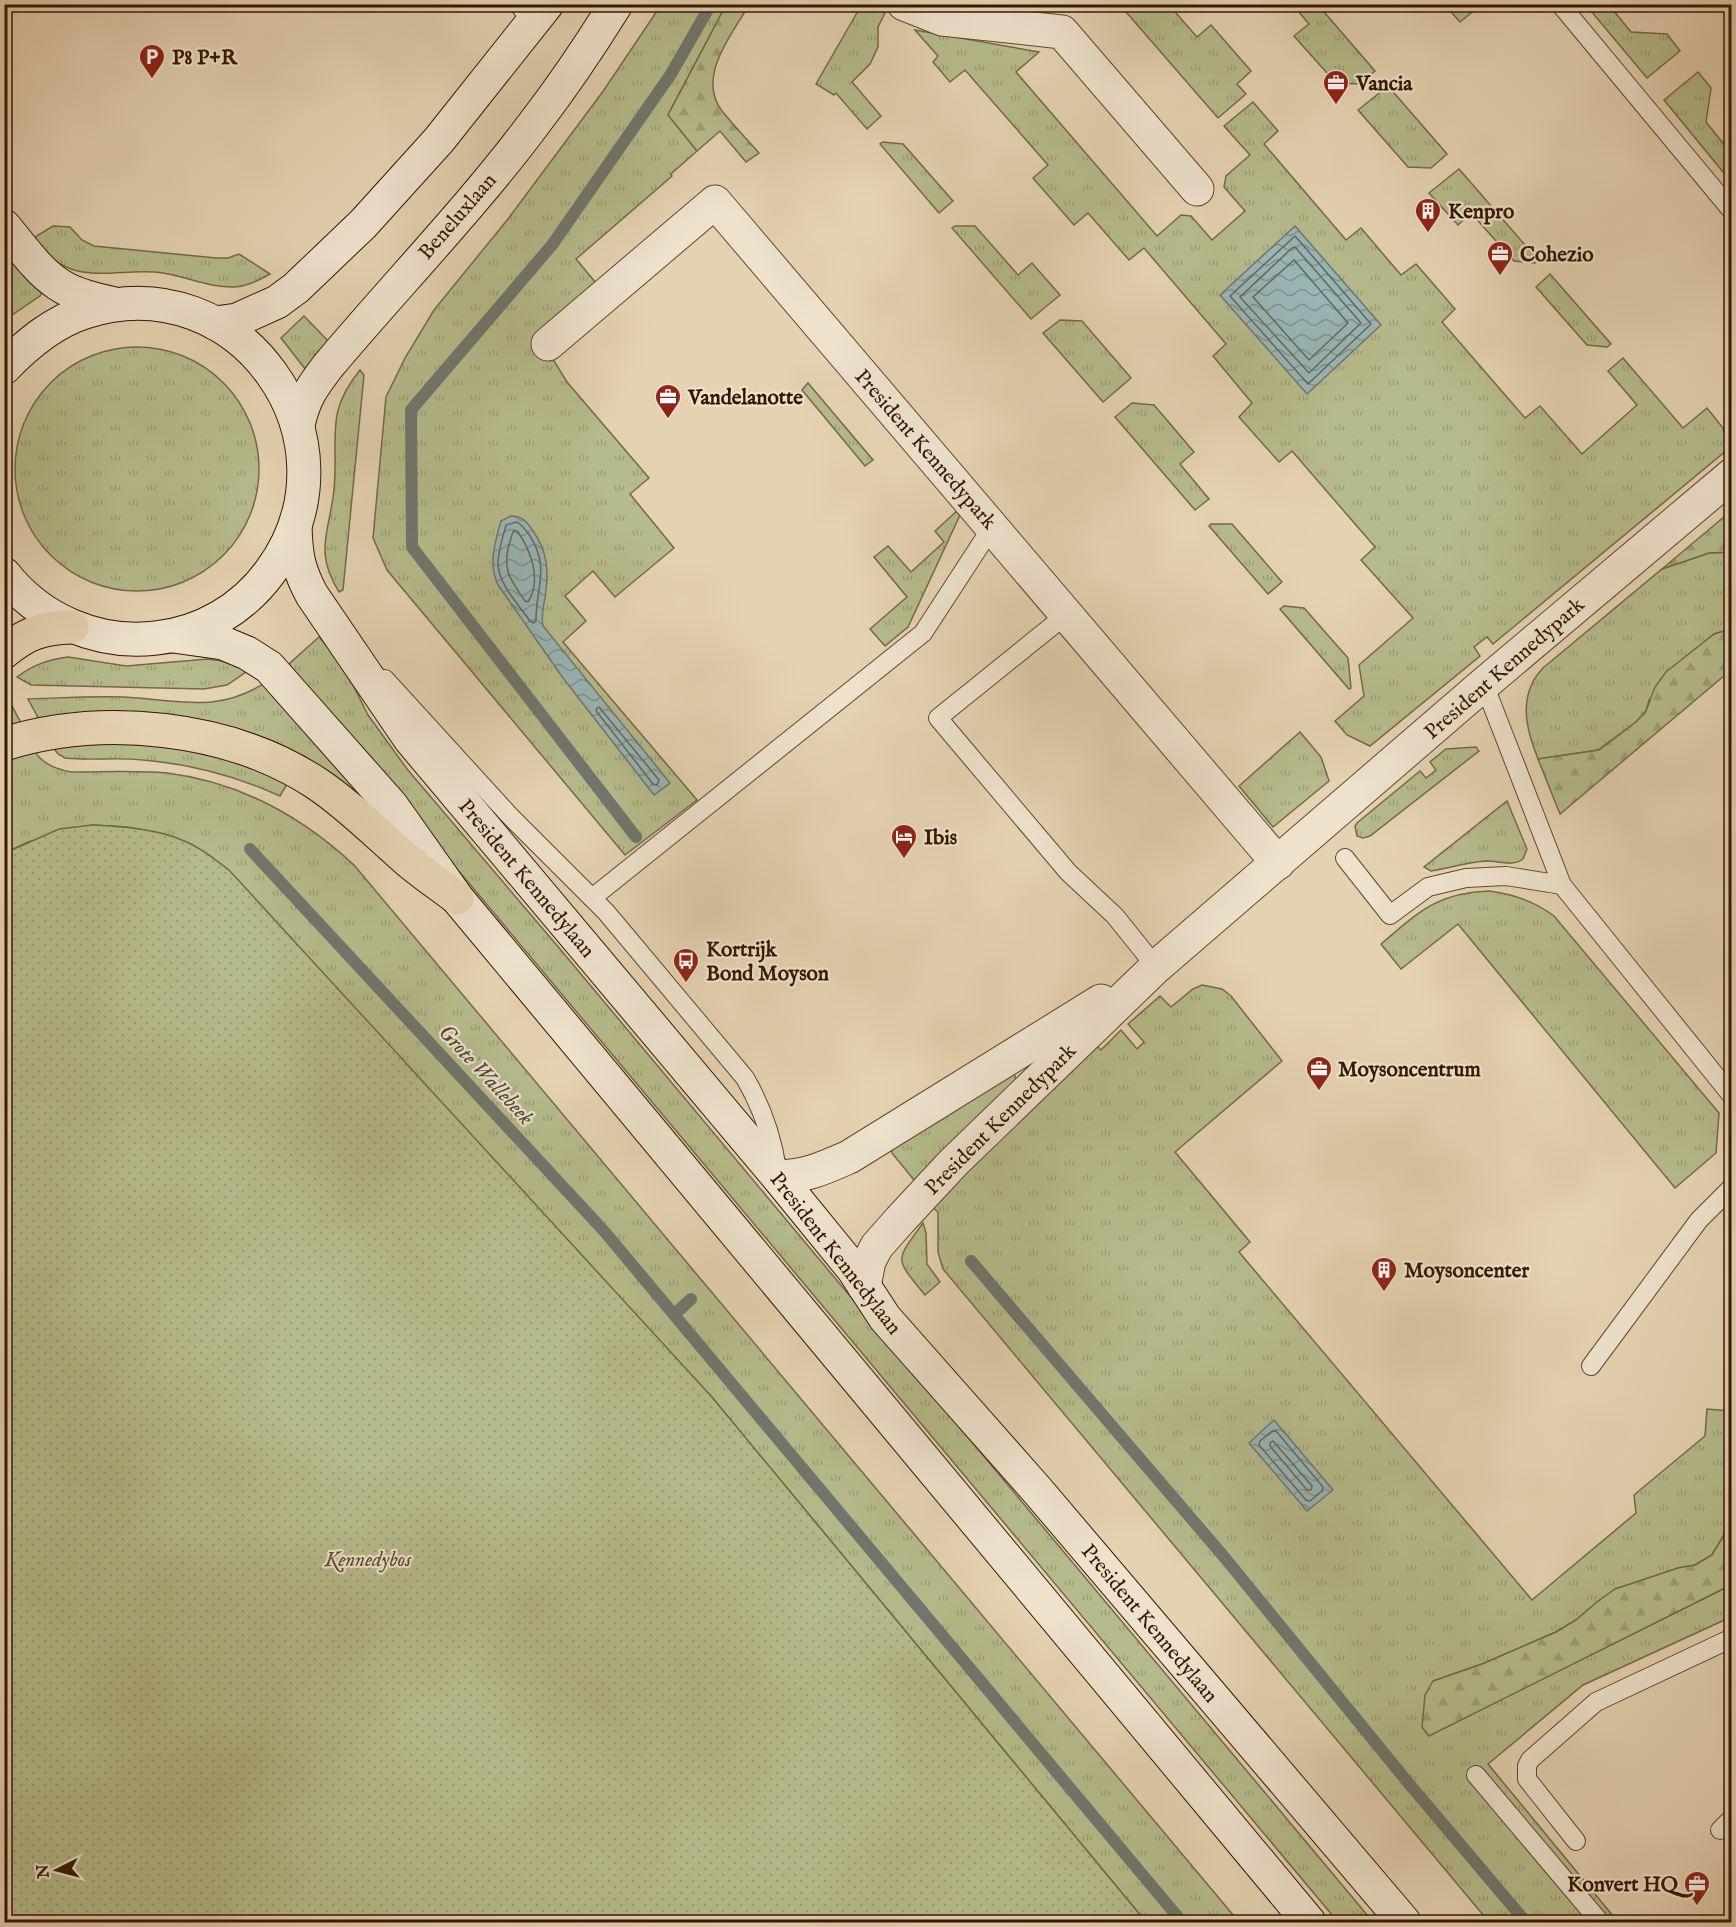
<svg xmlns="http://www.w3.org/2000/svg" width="1736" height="1927" font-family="'IM FELL English',serif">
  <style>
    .grass { fill: url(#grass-tufts); stroke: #766947; stroke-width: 1.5 }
    .forest { fill: url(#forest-firs); stroke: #766947; stroke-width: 1.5 }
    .park { fill: url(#park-dots); stroke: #766947; stroke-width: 1.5 }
    .water { fill: url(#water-waves); stroke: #71766e; stroke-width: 1.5 }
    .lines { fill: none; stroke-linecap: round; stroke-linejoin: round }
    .shore { stroke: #67665c; stroke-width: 1.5 }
    .stream { stroke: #71766e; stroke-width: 12 }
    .lane-casing { stroke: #62462f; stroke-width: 20 }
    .street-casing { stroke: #62462f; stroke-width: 35 }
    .secondary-casing { stroke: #361703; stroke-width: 35 }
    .highway-casing { stroke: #361703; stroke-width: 35 }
    .lane { stroke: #eee2cd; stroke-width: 18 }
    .street { stroke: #eee2cd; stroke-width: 33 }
    .secondary { stroke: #eee2cd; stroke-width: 33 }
    .highway { stroke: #e5d2b2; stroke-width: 33 }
    .labels { text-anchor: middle; stroke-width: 4.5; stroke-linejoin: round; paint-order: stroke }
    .poi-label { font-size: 21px; font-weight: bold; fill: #361703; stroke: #eee2cd; text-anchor: start }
    .street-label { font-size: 21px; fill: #361703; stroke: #eee2cd }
    .park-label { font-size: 21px; font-style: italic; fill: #5c482c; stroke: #eee2cd }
    .water-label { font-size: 22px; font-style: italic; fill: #534738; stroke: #eee2cd }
  </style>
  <defs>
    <pattern id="grass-tufts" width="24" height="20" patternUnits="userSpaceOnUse" patternTransform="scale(1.5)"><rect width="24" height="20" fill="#b6bb8b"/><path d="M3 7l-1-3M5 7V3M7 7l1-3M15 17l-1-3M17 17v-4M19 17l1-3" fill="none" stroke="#9da076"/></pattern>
    <pattern id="forest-firs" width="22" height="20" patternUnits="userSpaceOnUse" patternTransform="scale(1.5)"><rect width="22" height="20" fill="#b6bb8b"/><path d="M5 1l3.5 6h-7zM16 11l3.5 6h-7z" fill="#9da076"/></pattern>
    <pattern id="park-dots" width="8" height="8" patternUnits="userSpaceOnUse" patternTransform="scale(1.5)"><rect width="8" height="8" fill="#b6bb8b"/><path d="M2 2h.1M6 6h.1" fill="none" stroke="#9da076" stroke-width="1.8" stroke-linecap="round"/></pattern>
    <pattern id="water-waves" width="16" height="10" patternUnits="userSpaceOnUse" patternTransform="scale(1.5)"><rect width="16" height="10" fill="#98b6b5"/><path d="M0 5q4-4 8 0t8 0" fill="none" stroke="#7d9391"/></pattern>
  </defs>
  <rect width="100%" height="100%" fill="#e5d2b2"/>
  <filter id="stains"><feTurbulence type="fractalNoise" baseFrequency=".00333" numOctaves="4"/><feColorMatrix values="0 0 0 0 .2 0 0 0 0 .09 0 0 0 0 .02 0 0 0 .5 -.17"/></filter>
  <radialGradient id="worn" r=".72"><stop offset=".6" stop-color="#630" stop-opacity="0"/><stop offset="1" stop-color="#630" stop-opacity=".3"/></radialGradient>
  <g class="grass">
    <polygon points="862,4 871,5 885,13 878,27 878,47 870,64 852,82 881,116 867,129 836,93 834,95 816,84"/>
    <polygon points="661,5 726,5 668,115 697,151 671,174 672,176 576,259 596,283 533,338 554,361 567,382 649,478 630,494 674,548 615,597 593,571 565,596 586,621 563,642 697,800 625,855 387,570 373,538 386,397 405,358 434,310 508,219 604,90"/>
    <polygon points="950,5 1021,5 1012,12"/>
    <polygon points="1120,5 1169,5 1197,37 1211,25 1251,71 1237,84 1246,94 1218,118"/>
    <polygon points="1293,5 1318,5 1375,71 1360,84 1336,83 1294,36 1309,24"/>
    <polygon points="1445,5 1481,5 1460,22"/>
    <polygon points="1586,5 1609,5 1631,32 1667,34 1680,51 1647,78"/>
    <polygon points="915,30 1039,52 1016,72 1157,236 1181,215 1191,216 1212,240 1245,211 1224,187 1226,176 1250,155 1224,126 1253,102 1278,131 1264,144 1346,240 1361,228 1401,275 1416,264 1455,309 1442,322 1525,418 1540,406 1582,454 1637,405 1608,371 1623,358 1683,428 1707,408 1723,428 1727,450 1493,644 1487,637 1474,647 1480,656 1370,746 1347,735 1335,721 1364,696 1359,665 1413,618 1361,560 1375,547 1292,451 1279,462 1239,417 1252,403 1213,356 1226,344 1144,248 1129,260 1088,213 1074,225 1033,178 1048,165 965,70 950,82 933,62 938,56"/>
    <polygon points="1698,72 1711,88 1706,122 1731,153 1731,178 1728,178 1664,100"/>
    <polygon points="1388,86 1447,154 1431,168 1408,167 1358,110"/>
    <polygon points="883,142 903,144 953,201 939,213 880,144"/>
    <polygon points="1459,169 1538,260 1535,263 1514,261 1471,213 1458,225 1429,193"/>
    <path d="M53 226 70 227 82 240 94 246 216 258H228L239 254 270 274C259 280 248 286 235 287 211 288 187 277 163 273 133 268 100 279 71 269 55 263 45 253 34 241L35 237Z"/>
    <polygon points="955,226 975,226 1018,275 1032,263 1060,295 1031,319 952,228"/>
    <polygon points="12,257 42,292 40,296 12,315 5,314 5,263"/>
    <polygon points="1550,274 1611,344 1607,347 1587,345 1536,287"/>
    <polygon points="304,316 330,343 306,370 281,338"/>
    <polygon points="1060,320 1082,321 1131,378 1103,402 1043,333"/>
    <circle cx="137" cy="469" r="122"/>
    <path d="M360 370 364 375 343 590 339 592C313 550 330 532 334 489 339 438 324 414 360 370Z"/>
    <polygon points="808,383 873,460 865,466 802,390"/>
    <polygon points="1132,403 1154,405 1194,452 1180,464 1209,499 1195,510 1115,417"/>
    <polygon points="958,510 961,513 908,627 885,646 870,629 907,597 874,557 888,546 911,572 944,542 935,531"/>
    <polygon points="1211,524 1232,524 1282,582 1268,594 1209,526"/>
    <path d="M1731 552V629L1714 634 1649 700 1646 711 1636 722 1598 750 1538 759C1529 736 1520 708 1532 684 1534 678 1539 673 1543 668L1662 569 1709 553Z"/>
    <polygon points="1284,606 1304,608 1348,658 1351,688 1349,689 1280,609"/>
    <polygon points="319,637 332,652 352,683 368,715 407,769 560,949 1373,1922 1338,1922 289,668 290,663"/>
    <path d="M68 657 126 666 208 659 222 661 249 670 227 685 204 689 31 685 17 677C33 665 47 660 68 657Z"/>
    <path d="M266 682 395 833 314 769 40 721 28 699C60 698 92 696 124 697 178 700 218 714 266 682Z"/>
    <polygon points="4,697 12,706 22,725 4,730"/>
    <polygon points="1300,732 1321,757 1329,781 1273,827 1239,786"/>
    <path d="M98 742 189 748 255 769 287 784 280 796C236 776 191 764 143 760 117 757 91 761 65 758L58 754 53 747Z"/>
    <polygon points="1476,747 1479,751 1370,836 1363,838 1357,836 1355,826 1357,823 1420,771 1426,778 1436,770 1430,762 1446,749"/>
    <path d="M34 750C42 764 56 769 71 772 103 772 135 770 167 773 240 782 301 816 354 865L1239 1922H1146L711 1396 164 834 128 827 92 825 28 842 5 853V759Z"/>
    <path d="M1507 801 1527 849 1523 859C1513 867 1499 861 1487 861 1467 862 1450 868 1431 871L1424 867Z"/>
    <path d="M1489 891C1514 894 1534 901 1554 916L1719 1113 1716 1153 1675 1188 1458 924 1401 969 1381 944C1419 912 1436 893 1489 891Z"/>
    <polygon points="1202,985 1222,989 1231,996 1282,1061 1175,1152 1250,1242 1239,1252 1532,1600 1636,1513 1634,1495 1705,1436 1707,1409 1731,1411 1731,1493 1724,1535 1712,1555 1695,1565 1678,1568 1615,1590 1597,1602 1576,1620 1556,1632 1482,1664 1433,1681 1429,1735 1731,1585 1731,1617 1583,1685 1488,1764 1618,1922 1489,1922 943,1269 938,1252 938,1212 931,1206 1095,1044 1101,1050 1121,1030 1137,1049 1144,1042 1128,1024 1160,996 1171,1007 1193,989"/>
    <polygon points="1011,1073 1015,1076 1016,1083 917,1180 914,1180 892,1153 892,1148"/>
    <path d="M923 1223 926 1233 927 1264 940 1282 925 1295C894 1257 895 1262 923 1223Z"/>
  </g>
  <g class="forest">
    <path d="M726 5H749C732 34 696 77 722 111 733 125 747 139 759 153L746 162 720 131 697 151 668 115Z"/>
    <polygon points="1731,511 1731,552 1709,553 1662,569"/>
    <polygon points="1731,629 1731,670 1560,814 1538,759 1599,750 1636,722 1646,711 1655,687 1666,672 1714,634"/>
    <polygon points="1731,1493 1731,1585 1429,1736 1422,1727 1425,1695 1433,1681 1482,1664 1556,1632 1576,1620 1597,1602 1615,1589 1678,1568 1695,1565 1712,1555 1724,1535"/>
  </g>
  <path class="park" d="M92 825C127 827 167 829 198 848 209 854 219 863 229 870L711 1396 1146 1922H5V853L59 829Z"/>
  <g class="water">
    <polygon points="1295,226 1381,325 1307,394 1220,295"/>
    <path d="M511 516C523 516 527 522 533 531 548 552 549 573 545 598 543 607 541 616 543 626L670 783 654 795 563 678 498 585C488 564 495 542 501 521Z"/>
    <polygon points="1274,1420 1333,1490 1307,1511 1249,1443"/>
  </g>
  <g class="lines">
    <g class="shore">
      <polygon points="1295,236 1371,324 1308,384 1230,296"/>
      <polygon points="1295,247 1361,323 1309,373 1240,297 1292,248"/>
      <polygon points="1294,260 1348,323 1309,360 1253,297"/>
      <path d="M517 522C523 526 526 530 530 536 550 567 536 588 536 620L534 623 530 621C519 605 498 584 498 563 498 551 503 537 506 525Z"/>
      <path d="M514 530 518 532C531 551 542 580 528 602L525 601C512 581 503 573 508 549 510 542 511 536 514 530Z"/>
      <polygon points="599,707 659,780 657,785 653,784 597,712 596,709"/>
      <polygon points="1272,1431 1276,1431 1323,1487 1322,1491 1310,1501 1306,1500 1259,1445 1260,1441"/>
      <polygon points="1273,1441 1312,1486 1311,1490 1307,1490 1270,1446 1270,1443"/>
    </g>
    <g class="stream">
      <polyline points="636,837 412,547 411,410 552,245 671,74 711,4"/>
      <polyline points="250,849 604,1231 1182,1922"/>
      <polyline points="971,1261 1225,1558 1410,1785 1526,1922"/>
      <polyline points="675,1314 691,1299"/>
    </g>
    <defs>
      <g id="lane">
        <polyline points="518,4 534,23"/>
        <polyline points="1560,4 1732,211"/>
        <polyline points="1067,614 938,718 1068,872 1115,916 1156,967"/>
        <path d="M385 679 509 815 606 912 745 1078C762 1107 772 1136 777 1169"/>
        <polyline points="1484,684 1562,885 1732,1096"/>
        <polyline points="1345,858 1390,915 1428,887 1466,878 1506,876 1562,885"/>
        <polyline points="592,898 923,633 992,527"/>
        <polyline points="1591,1366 1699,1220 1732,1187"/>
        <polyline points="1476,1775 1600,1922"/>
        <polyline points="1720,1830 1732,1818"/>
        <polyline points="1576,1841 1527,1779 1527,1766 1530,1760 1596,1702 1732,1638"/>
      </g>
      <g id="street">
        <polyline points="904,4 942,19 1062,32 1197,189"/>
        <polyline points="548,344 715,202 1278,863"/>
        <path d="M778 1177C807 1176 824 1168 849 1157L1101 1001"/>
        <polyline points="864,1286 869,1261 877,1246 900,1220 953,1163 1156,967 1484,684 1732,475"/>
      </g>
      <g id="secondary">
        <path d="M4 226C21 246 37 270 58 284 74 295 97 300 115 304"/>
        <polyline points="215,323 237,320 277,302 296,288 363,224 439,140 547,4"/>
        <path d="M4 368C27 344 53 322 85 312 240 262 367 441 270 572 243 609 202 633 156 638 98 645 40 620 4 574"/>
        <path d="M298 425C304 398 312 387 328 366 396 285 470 209 533 125 563 86 590 46 616 4"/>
        <path d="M295 526C296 556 298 569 312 595L410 739 778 1177 853 1269 885 1318 1037 1490 1404 1922"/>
        <polyline points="173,636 223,643 247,653 269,667 392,806 457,898 1309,1922"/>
      </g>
      <g id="highway">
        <path d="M4 652C27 633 42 628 72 627"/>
        <path d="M4 744C102 713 229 726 316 783 349 805 376 833 406 859 422 873 440 885 457 898"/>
      </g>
    </defs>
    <use href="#lane" class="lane-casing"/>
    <use href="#street" class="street-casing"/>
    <use href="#secondary" class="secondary-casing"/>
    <use href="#highway" class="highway-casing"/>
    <use href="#lane" class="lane"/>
    <use href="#street" class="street"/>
    <use href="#secondary" class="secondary"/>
    <use href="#highway" class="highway"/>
  </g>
  <defs>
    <symbol id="parking-pin" viewBox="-11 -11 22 30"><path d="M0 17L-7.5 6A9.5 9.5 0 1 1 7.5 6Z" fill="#8f2418" stroke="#eee2cd"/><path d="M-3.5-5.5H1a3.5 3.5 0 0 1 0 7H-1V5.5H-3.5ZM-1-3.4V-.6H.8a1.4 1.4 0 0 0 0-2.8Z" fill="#fff"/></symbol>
    <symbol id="office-pin" viewBox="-11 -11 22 30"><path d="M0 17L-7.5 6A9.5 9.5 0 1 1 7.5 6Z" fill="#8f2418" stroke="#eee2cd"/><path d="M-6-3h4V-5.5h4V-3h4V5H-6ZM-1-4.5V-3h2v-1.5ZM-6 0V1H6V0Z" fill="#fff"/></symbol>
    <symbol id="building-pin" viewBox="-11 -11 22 30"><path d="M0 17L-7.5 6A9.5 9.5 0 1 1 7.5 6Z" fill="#8f2418" stroke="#eee2cd"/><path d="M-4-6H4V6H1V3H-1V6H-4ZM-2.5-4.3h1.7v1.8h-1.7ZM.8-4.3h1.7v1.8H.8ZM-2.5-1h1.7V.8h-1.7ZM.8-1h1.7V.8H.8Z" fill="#fff"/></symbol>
    <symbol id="hotel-pin" viewBox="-11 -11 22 30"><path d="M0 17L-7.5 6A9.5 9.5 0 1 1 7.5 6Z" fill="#8f2418" stroke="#eee2cd"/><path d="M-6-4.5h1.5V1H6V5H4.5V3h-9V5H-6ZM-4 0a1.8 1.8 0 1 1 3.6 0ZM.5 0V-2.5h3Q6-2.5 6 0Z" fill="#fff"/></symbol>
    <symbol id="bus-pin" viewBox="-11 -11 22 30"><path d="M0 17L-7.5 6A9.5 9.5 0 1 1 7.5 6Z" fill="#8f2418" stroke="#eee2cd"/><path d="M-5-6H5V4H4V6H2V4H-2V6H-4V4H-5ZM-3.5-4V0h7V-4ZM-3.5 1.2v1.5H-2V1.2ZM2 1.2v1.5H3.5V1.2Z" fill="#fff"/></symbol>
  </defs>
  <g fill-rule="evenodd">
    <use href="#parking-pin" x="137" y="42" width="30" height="40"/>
    <use href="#office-pin" x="1321" y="68" width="30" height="40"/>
    <use href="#building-pin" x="1413" y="196" width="30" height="40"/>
    <use href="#office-pin" x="1485" y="239" width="30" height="40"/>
    <use href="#office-pin" x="653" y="382" width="30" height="40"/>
    <use href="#hotel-pin" x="889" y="822" width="30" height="40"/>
    <use href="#bus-pin" x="671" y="946" width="30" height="40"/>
    <use href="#office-pin" x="1304" y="1054" width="30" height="40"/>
    <use href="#building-pin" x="1369" y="1255" width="30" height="40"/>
    <use href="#office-pin" x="1682" y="1869" width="30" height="40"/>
  </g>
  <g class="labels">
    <g class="poi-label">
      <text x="172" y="64">P8 P+R</text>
      <text x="1356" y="90">Vancia</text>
      <text x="1448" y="218">Kenpro</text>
      <text x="1520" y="261">Cohezio</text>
      <text x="688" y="404">Vandelanotte</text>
      <text x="924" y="844">Ibis</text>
      <text x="706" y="956">Kortrijk<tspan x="706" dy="24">Bond Moyson</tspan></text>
      <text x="1338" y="1076">Moysoncentrum</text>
      <text x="1404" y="1277">Moysoncenter</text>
      <text x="1678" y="1891" text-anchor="end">Konvert HQ</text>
    </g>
    <g class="street-label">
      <text transform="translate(457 216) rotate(-49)" y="7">Beneluxlaan</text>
      <text transform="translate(926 449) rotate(49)" y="7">President Kennedypark</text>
      <text transform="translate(1504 668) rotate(-41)" y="7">President Kennedypark</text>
      <text transform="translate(527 878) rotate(50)" y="7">President Kennedylaan</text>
      <text transform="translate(1000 1119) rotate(-45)" y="7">President Kennedypark</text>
      <text transform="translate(836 1253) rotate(52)" y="7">President Kennedylaan</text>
      <text transform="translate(1150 1623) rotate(50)" y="7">President Kennedylaan</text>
    </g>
    <g class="park-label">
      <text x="368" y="1566">Kennedybos</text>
    </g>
    <g class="water-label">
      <text transform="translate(487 1074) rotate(47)" y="8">Grote Wallebeek</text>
    </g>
  </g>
  <rect width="1736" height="1927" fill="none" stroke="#e5d2b2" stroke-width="24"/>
  <rect x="6" y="6" width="1724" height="1915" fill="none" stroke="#361703" stroke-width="3"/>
  <rect x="12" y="12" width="1712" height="1903" fill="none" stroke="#361703" stroke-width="1.5"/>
  <g transform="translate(57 1870) rotate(264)" stroke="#eee2cd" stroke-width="4.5" paint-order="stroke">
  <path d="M0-4.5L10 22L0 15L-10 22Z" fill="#361703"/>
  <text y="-9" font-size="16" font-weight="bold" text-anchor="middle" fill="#361703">N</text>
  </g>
  <rect width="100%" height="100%" filter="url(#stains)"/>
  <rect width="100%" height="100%" fill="url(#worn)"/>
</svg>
